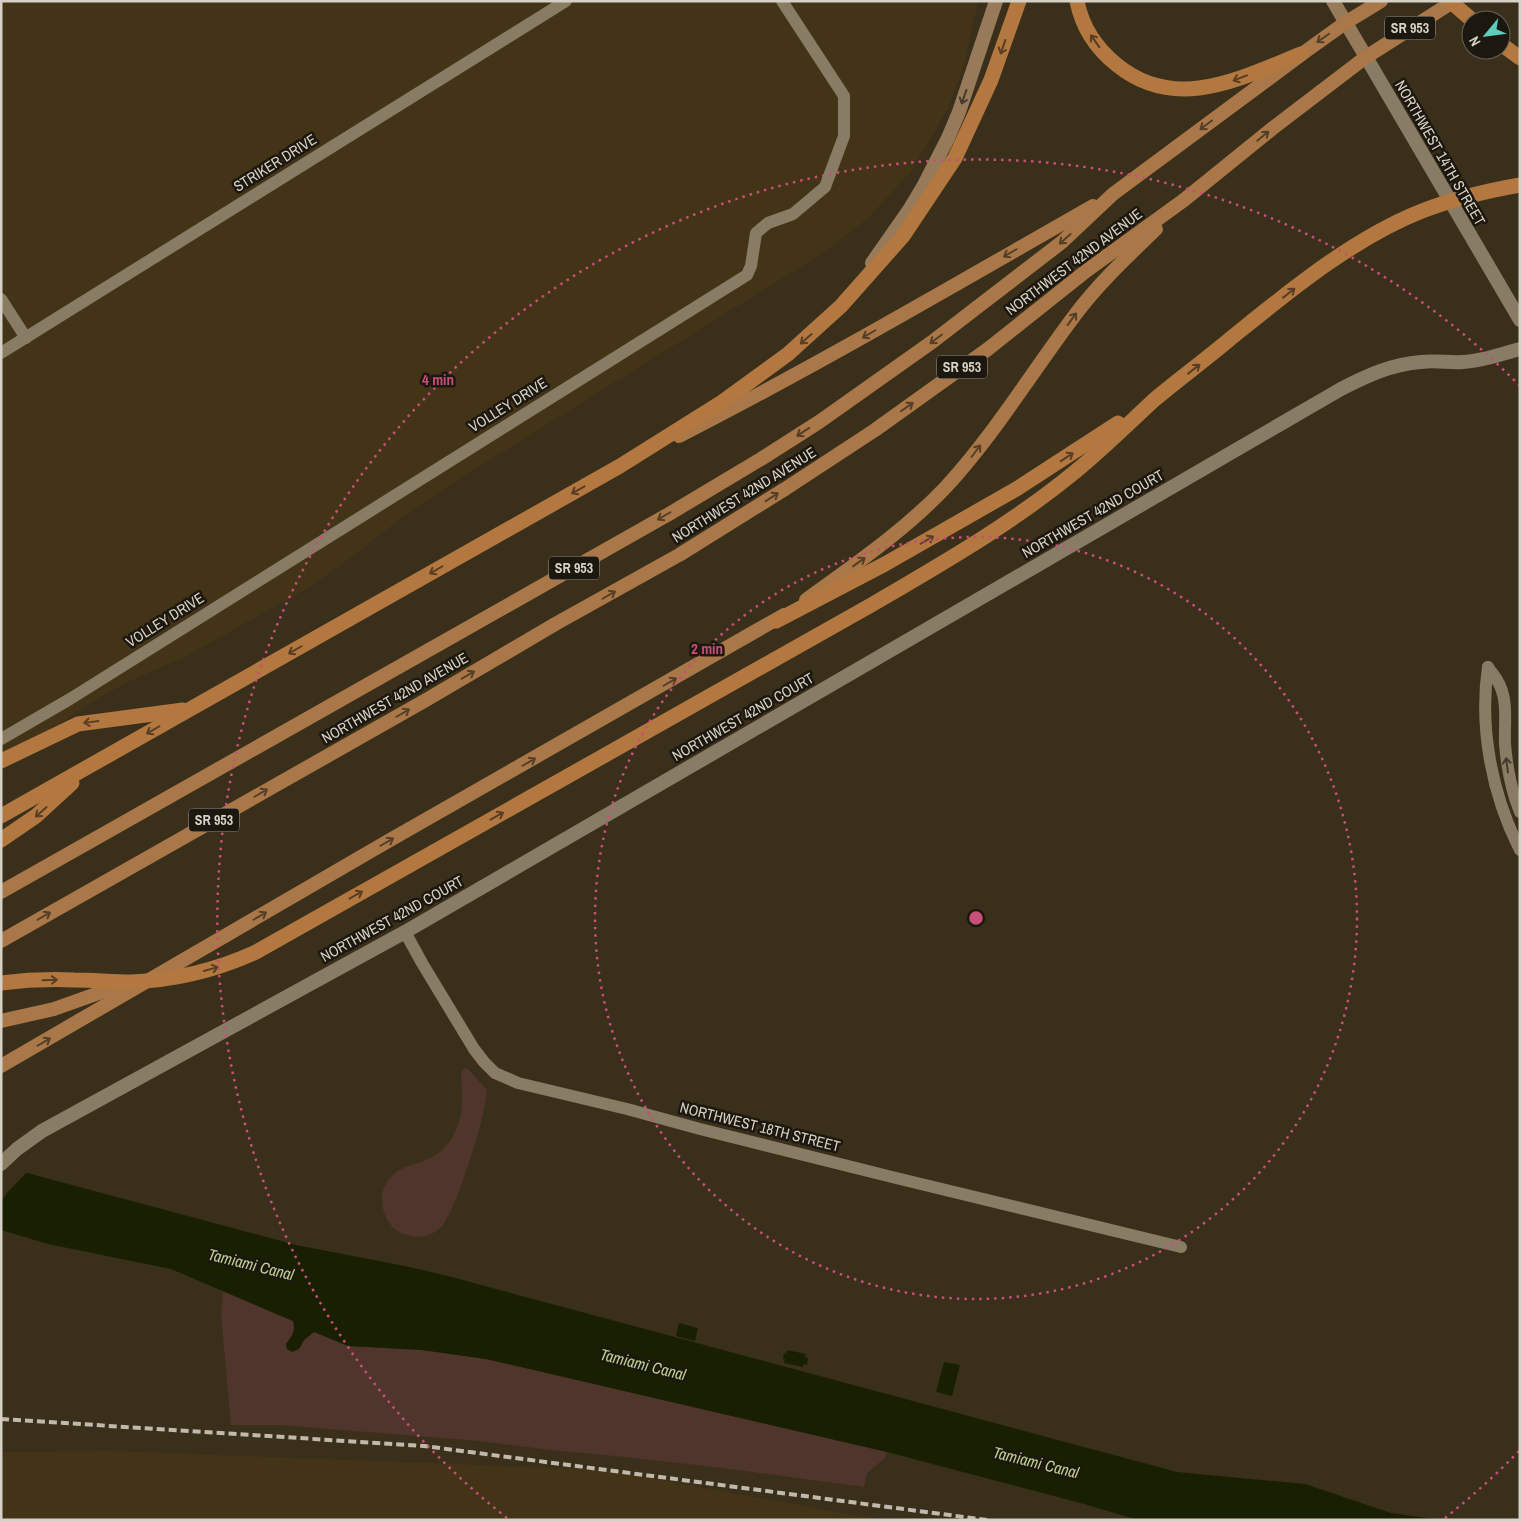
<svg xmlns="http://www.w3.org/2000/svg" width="1521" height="1521" font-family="'Archivo Narrow',sans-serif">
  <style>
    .built { fill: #433418 }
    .green { fill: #4f352b }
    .water { fill: #182001 }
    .pier { fill: #3a2f1a }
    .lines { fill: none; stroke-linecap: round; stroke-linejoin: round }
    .minor { stroke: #897c65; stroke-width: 12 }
    .tertiary { stroke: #897c65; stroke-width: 14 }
    .secondary { stroke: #967a5a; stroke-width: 14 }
    .trunk { stroke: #aa7848; stroke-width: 14 }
    .motorway { stroke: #b37740; stroke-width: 15 }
    .rail { stroke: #c1b9ac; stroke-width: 4; stroke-dasharray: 8 4; stroke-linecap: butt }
    .oneway { stroke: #553e26 }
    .oneway2 { stroke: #593e23 }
    .oneway3 { stroke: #473a29 }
    .oneway4 { stroke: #433b2d }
    .ring { fill: none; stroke: #c84f7a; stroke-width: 2.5; stroke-dasharray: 2.5 5 }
    .labels { text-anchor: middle; stroke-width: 5; stroke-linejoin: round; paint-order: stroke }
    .shield { fill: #1d180f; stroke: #9f998e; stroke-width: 1 }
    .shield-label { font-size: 14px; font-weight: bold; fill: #d7d0c4 }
    .street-label { font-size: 15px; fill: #d7d0c4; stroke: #1d180f }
    .water-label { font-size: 16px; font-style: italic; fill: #bfd194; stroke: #1d180f }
    .centre { fill: #c84f7a; stroke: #1d180f; stroke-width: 2.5 }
    .ring-label { font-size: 15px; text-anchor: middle; font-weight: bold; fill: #c84f7a; stroke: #1d180f; stroke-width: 5; stroke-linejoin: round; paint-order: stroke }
  </style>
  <rect width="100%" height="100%" fill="#3a2f1a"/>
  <g class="built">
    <polygon points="1,1 978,1 964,66 948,108 929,141 909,174 867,219 839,241 802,266 470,472 404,516 352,557 308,588 185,657 127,682 87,705 1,764"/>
    <polygon points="116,1451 607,1470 881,1520 1,1520 1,1452"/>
  </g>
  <g class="green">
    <path d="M464 1068 468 1069 487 1090C487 1112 456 1211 442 1226 432 1237 418 1239 404 1234 391 1230 383 1216 382 1202 381 1196 383 1189 386 1184 398 1163 416 1167 434 1156 444 1150 453 1139 457 1127 464 1110 462 1092 461 1074L462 1070Z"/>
    <path d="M223 1291 293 1321C296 1331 292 1336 286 1345L299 1349 304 1340 314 1332 348 1346 422 1350 486 1359 887 1452 884 1459 867 1473 864 1487 722 1468 625 1457 551 1450 479 1441 280 1425H231L221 1314Z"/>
  </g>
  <g class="water">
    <path d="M1 1166 296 1245 405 1266 448 1276 1177 1472 1305 1484 1391 1513 1440 1520H1138L1084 1504 887 1452 486 1359 422 1350 348 1346 314 1332 304 1340 299 1349 292 1352 287 1349 286 1344C292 1336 296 1331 293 1321L171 1269 48 1244 1 1230Z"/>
    <polygon points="679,1323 698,1328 695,1341 676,1336"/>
    <polygon points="787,1350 806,1354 805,1357 808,1358 807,1365 803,1364 803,1367 784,1363 785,1359 783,1359 784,1353 786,1354"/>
    <polygon points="944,1362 960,1365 952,1396 936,1392"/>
  </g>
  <polygon class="pier" points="1,1163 28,1171 6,1194 1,1202"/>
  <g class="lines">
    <g class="minor">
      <polyline points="1,299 26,338"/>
      <polyline points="1,353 566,1"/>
      <path d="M1488 667C1479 728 1492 795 1520 850"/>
      <path d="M1488 667C1491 672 1495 676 1497 680 1509 699 1504 723 1505 744 1507 768 1511 790 1520 812"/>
      <polyline points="1,739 70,699 747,275 751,266 756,233 768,223 793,214 825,187 844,136 844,96 782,1"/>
      <polyline points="405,932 422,963 474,1049 484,1062 495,1073 518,1083 627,1109 700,1129 892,1177 1181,1247"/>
    </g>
    <g class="tertiary">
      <polyline points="1366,57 1520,320"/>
      <path d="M1 1164 17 1149 42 1131 405 932 1341 389C1366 376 1392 364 1421 362 1435 360 1449 363 1463 362 1483 361 1501 354 1520 349"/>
    </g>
    <g class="secondary">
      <polyline points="1333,1 1366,57"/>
      <polyline points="872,263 909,210 924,185 948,138 959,112 996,1"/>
    </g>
    <g class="trunk">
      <path d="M679 436C820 364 956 284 1093 206"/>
      <path d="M806 600C854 565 904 531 945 488 994 435 1032 372 1075 315 1099 283 1128 256 1156 229"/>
      <polyline points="1,892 669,514 761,459 819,422 932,342 1062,242 1113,194 1306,51 1345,23 1381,1"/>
      <polyline points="1,941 426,700 557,623 679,555 785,489 875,430 988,349 1086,271 1184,200 1273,128 1366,57 1454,1"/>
      <polyline points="1,1021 54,1009 127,983"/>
      <polyline points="1,1066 390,840 784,615"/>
    </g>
    <g class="motorway">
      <path d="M1077 1C1082 27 1097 49 1117 65 1176 113 1241 78 1301 54"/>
      <polyline points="1450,1 1472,20"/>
      <polyline points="1501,44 1520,58"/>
      <polyline points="776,621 885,564 1018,488 1118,423"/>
      <polyline points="1,761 78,724 183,710"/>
      <polyline points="1,816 620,466 722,402 788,354 841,306 903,236 955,158 991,80 1019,1"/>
      <polyline points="1,840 36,816 72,783"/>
      <path d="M1 983C25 980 50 979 74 980 93 980 112 982 131 982 174 980 217 970 256 952L873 604C943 563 1013 523 1076 471 1103 449 1128 424 1154 400 1179 379 1205 360 1230 339 1287 293 1353 238 1422 211 1453 199 1486 191 1520 185"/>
    </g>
    <polyline class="rail" points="1,1419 424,1446 987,1520"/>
  </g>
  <defs><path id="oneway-shaft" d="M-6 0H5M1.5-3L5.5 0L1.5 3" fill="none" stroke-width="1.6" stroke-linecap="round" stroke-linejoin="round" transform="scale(1.25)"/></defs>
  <g class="oneway">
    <use href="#oneway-shaft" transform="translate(1323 38) rotate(145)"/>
    <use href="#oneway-shaft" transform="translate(1206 125) rotate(143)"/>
    <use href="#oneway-shaft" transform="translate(1263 136) rotate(-39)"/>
    <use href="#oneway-shaft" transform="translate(1065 239) rotate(138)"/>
    <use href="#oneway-shaft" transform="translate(1010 253) rotate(150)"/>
    <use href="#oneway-shaft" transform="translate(1072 319) rotate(-54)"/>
    <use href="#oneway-shaft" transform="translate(869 334) rotate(150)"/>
    <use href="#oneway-shaft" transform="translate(936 339) rotate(143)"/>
    <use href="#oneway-shaft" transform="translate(907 407) rotate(-35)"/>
    <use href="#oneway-shaft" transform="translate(803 432) rotate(147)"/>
    <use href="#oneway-shaft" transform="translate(976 451) rotate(-53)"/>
    <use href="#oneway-shaft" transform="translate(772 497) rotate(-33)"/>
    <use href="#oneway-shaft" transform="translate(664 516) rotate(150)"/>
    <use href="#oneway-shaft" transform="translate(859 562) rotate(-36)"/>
    <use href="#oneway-shaft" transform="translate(609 595) rotate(-30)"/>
    <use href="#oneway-shaft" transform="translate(468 675) rotate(-30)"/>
    <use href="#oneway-shaft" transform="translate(670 682) rotate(-30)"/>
    <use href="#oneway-shaft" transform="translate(403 713) rotate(-30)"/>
    <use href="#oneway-shaft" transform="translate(529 762) rotate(-30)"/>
    <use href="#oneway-shaft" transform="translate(261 793) rotate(-30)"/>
    <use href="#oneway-shaft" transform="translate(387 842) rotate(-30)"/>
    <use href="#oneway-shaft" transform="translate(44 916) rotate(-30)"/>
    <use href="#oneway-shaft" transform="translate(260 916) rotate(-30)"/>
    <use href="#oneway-shaft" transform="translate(44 1042) rotate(-30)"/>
  </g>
  <g class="oneway2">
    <use href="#oneway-shaft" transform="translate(1095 41) rotate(-125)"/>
    <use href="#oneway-shaft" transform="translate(1003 47) rotate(109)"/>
    <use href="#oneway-shaft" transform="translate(1240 78) rotate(159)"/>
    <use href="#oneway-shaft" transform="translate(1289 293) rotate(-38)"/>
    <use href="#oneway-shaft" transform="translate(806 339) rotate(139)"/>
    <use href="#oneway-shaft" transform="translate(1194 369) rotate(-38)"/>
    <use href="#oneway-shaft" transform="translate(1067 457) rotate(-33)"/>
    <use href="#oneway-shaft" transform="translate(578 490) rotate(151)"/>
    <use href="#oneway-shaft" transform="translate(927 540) rotate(-30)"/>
    <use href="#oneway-shaft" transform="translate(436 570) rotate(150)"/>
    <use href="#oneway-shaft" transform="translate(295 650) rotate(150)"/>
    <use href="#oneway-shaft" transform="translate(91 722) rotate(172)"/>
    <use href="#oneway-shaft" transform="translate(153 730) rotate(150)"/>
    <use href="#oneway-shaft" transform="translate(41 812) rotate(138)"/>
    <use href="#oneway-shaft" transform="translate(497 816) rotate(-29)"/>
    <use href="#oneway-shaft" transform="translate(356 895) rotate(-29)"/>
    <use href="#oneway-shaft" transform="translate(211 969) rotate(-15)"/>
    <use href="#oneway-shaft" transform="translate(50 980) rotate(-2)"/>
  </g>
  <use class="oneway3" href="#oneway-shaft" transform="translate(964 97) rotate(109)"/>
  <use class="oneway4" href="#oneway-shaft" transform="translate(1507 765) rotate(-97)"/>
  <g class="ring">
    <circle cx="976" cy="918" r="381"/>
    <path d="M1519 1451A761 761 0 0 1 1445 1518M507 1518A761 761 0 1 1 1519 385"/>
  </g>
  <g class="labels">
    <g class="shield">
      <rect x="1385" y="16.5" width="50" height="23" rx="4"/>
      <rect x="937" y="355.5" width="50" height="23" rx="4"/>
      <rect x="549" y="556.5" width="50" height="23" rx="4"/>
      <rect x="189" y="808.5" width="50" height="23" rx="4"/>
    </g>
    <g class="shield-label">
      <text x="1410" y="33">SR 953</text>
      <text x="962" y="372">SR 953</text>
      <text x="574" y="573">SR 953</text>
      <text x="214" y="825">SR 953</text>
    </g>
    <g class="street-label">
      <text transform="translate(1440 153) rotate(60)" y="5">NORTHWEST 14TH STREET</text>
      <text transform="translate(275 163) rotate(-32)" y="5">STRIKER DRIVE</text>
      <text transform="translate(1074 262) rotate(-37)" y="5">NORTHWEST 42ND AVENUE</text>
      <text transform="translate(508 405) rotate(-32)" y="5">VOLLEY DRIVE</text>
      <text transform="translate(744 495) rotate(-32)" y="5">NORTHWEST 42ND AVENUE</text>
      <text transform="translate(1093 514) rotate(-30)" y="5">NORTHWEST 42ND COURT</text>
      <text transform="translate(165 620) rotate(-32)" y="5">VOLLEY DRIVE</text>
      <text transform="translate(395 698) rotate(-30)" y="5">NORTHWEST 42ND AVENUE</text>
      <text transform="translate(743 717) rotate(-30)" y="5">NORTHWEST 42ND COURT</text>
      <text transform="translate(392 919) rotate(-29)" y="5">NORTHWEST 42ND COURT</text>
      <text transform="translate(760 1127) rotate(14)" y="5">NORTHWEST 18TH STREET</text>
    </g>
    <g class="water-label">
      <text transform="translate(251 1264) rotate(14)" y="6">Tamiami Canal</text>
      <text transform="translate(643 1364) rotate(14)" y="6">Tamiami Canal</text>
      <text transform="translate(1036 1462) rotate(14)" y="6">Tamiami Canal</text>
    </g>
  </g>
  <circle cx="976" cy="918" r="8" class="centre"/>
  <g class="ring-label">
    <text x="438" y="385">4 min</text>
    <text x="707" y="654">2 min</text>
  </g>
  <rect width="1521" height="1521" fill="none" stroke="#d7d0c4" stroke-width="5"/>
  <g transform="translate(1486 35) rotate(241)"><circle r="24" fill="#1d180f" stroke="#676257"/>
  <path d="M0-4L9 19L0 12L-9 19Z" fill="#5bcebc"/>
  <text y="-8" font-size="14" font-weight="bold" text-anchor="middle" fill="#d7d0c4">N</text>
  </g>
</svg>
